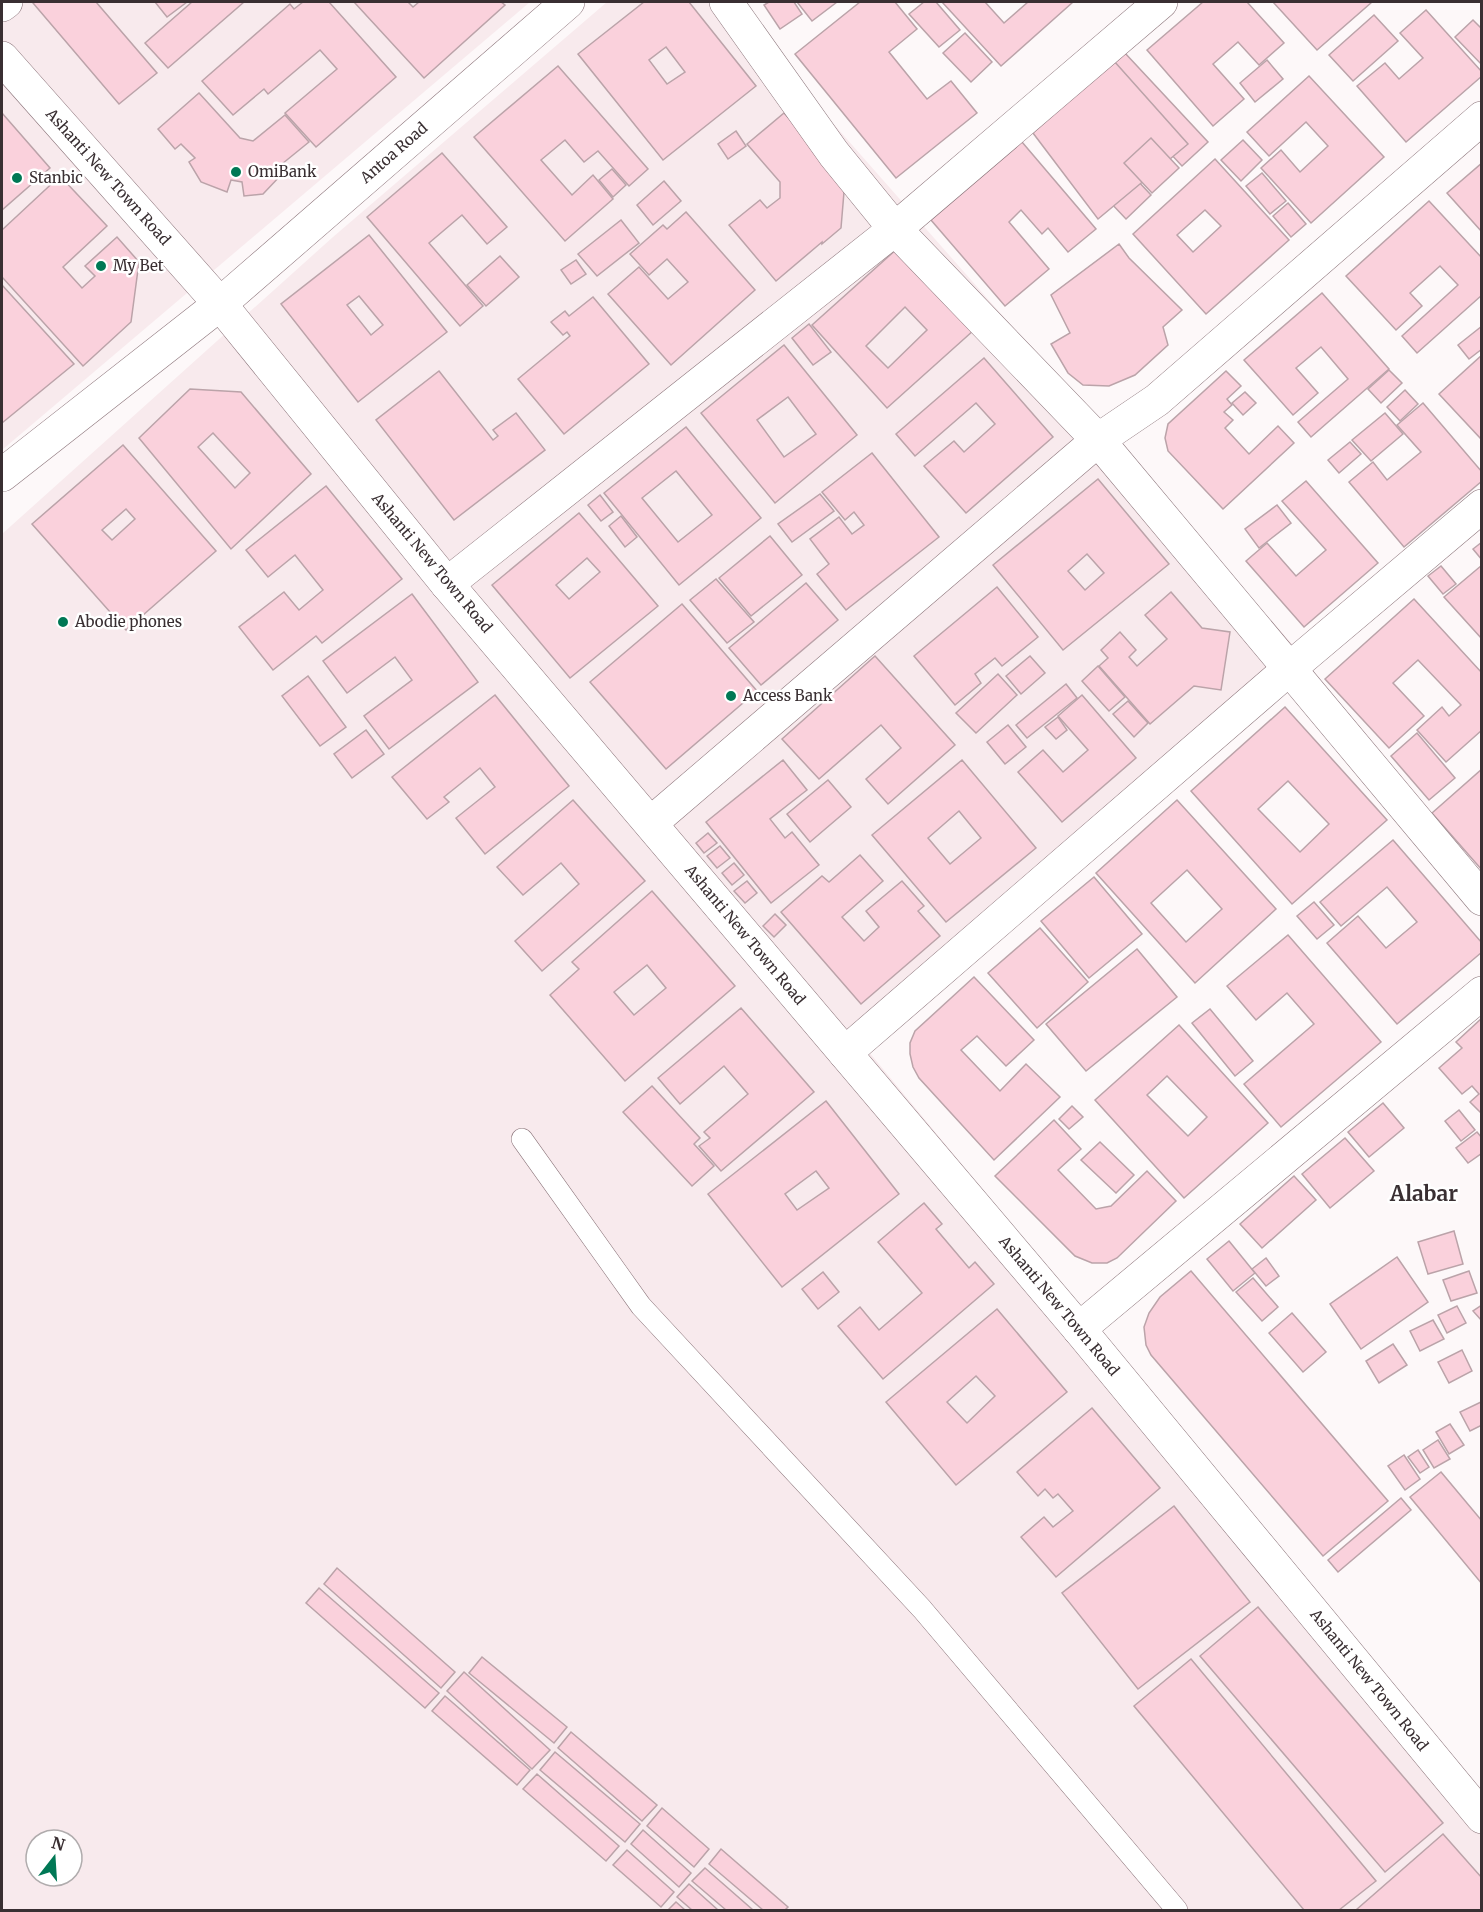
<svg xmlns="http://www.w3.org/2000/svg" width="1483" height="1912" font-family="Merriweather,serif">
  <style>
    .built { fill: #f8eaed; fill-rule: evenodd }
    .building { fill: #fad1dc; stroke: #bba3a9; stroke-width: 1.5; fill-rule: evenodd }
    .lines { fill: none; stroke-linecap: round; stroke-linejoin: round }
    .service-casing { stroke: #8b747a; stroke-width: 22 }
    .minor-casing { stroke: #8b747a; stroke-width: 34 }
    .tertiary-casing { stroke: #8b747a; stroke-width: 34 }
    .secondary-casing { stroke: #8b747a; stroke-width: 34 }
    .service { stroke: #fff; stroke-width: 21 }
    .minor { stroke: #fff; stroke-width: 33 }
    .tertiary { stroke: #fff; stroke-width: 33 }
    .secondary { stroke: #fff; stroke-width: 33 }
    .poi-dot { fill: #007855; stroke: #fff; stroke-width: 2 }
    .labels { text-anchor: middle; stroke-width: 5; stroke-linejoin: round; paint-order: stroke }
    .street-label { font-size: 15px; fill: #392f32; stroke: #fff }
    .poi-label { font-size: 15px; fill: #392f32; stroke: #fff; text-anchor: start }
    .district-label { font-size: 21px; font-weight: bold; fill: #392f32; stroke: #fff }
  </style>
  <rect width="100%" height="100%" fill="#fdf8f9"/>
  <g class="built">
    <polygon points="2,2 530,2 2,450"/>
    <path d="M607 2H726L1307 661 869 1052 1481 1792V1910H2V534L333 237ZM36 1840H72V1876H36Z"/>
  </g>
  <g class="building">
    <polygon points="35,2 96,2 157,73 119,104 33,3"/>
    <polygon points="155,2 187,2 167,17"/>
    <polygon points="192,2 244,2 168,68 145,43"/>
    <polygon points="303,2 329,2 396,77 316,147 285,113 337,69 320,50 268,94 264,89 233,115 202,81 290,4 294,9"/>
    <polygon points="354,2 408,2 413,7 419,2 501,2 505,5 424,78"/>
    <path d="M644 2H689L756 86 663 160 578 54ZM666 47 685 72 667 84 649 60Z"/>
    <polygon points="769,2 794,2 802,14 780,29 764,5"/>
    <polygon points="797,2 837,2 812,21"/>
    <polygon points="860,2 895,2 917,29 889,52 927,99 951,81 977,113 896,178 795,54"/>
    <polygon points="924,2 936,2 960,30 939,47 909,14"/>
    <polygon points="942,2 985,2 1004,23 1028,2 1073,2 1001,66"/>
    <polygon points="1203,2 1247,2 1284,43 1259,65 1238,42 1213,64 1244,99 1213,126 1147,50"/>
    <polygon points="1273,2 1372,2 1317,50"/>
    <polygon points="1426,10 1482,72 1482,76 1406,142 1357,86 1385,63 1399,79 1423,58 1400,33"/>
    <polygon points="1374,15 1398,41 1353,81 1329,55"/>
    <polygon points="1473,20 1482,29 1482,65 1455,37"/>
    <polygon points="965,33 992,62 971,82 943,53"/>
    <polygon points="1124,52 1208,142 1182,166 1140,121 1109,150 1151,195 1126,219 1041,129"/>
    <polygon points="1267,60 1283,79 1255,102 1240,83"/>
    <polygon points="1114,61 1188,144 1098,219 1033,133"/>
    <polygon points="558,66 648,169 629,186 598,151 584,162 565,140 541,160 572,195 593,175 613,199 565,241 474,137"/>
    <polygon points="1309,76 1384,157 1311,223 1261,168 1281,150 1300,172 1328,146 1306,122 1269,156 1247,132"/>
    <polygon points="199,93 240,138 253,141 285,115 309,142 277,168 282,174 263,194 244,196 242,182 231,180 227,192 201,182 189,162 195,158 181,144 175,149 158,129"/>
    <polygon points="2,113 50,168 2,210"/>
    <polygon points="784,113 845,180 841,228 822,244 822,242 776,281 729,225 760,200 767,208 780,198 780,182 747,144"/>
    <polygon points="736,131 746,146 728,159 718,144"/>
    <polygon points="1151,138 1179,168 1152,193 1124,163"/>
    <polygon points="1243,140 1262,160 1241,181 1221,160"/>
    <polygon points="1022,142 1096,229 1068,252 1048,228 1042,234 1021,210 1009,222 1049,269 1005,306 931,220"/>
    <polygon points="442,153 507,227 487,244 462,215 429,243 483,306 460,326 367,217"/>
    <path d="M1215 159 1289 240 1206 314 1133 234ZM1205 210 1221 226 1193 252 1177 235Z"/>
    <polygon points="1482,163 1482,232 1447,193"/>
    <polygon points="612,169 626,185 613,197 599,180"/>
    <polygon points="1262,173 1286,201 1270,214 1246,186"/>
    <polygon points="60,176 107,226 63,267 82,288 95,276 85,266 117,237 139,262 131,322 83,366 2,277 2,230"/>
    <polygon points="664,181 681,201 653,225 637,205"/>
    <polygon points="1429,201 1482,258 1482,295 1417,353 1402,336 1458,285 1440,266 1410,293 1422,306 1396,330 1346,276"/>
    <polygon points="1288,203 1306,224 1291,237 1273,216"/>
    <polygon points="686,212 755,290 671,365 608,294 639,267 668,299 688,282 667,259 649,275 630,254 663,225 667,229"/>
    <polygon points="621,220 639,243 597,276 578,254"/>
    <path d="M369 235 447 332 358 402 281 304ZM359 296 383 325 371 335 347 305Z"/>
    <polygon points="1119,244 1129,258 1182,310 1163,327 1168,345 1135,375 1109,386 1083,385 1068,373 1051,344 1070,333 1051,295"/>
    <path d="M899 247 974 330 887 408 812 325ZM905 307 927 330 888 368 866 346Z"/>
    <polygon points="500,256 519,277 486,306 467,285"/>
    <polygon points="576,260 586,274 571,284 561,270"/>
    <polygon points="2,285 74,364 2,423"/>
    <polygon points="1322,293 1389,369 1311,437 1298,422 1348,379 1321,347 1296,368 1318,393 1293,415 1244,360"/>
    <polygon points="593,297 649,364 564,434 518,379 570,336 567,332 563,335 551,322 565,311 569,316"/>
    <polygon points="809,324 831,352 813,365 792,338"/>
    <polygon points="1482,326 1482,349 1469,359 1458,345"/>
    <path d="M784 345 857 435 775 503 701 413ZM788 397 816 434 784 457 757 420Z"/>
    <polygon points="1482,355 1482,440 1439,394"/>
    <polygon points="984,358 1053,437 966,513 924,466 954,441 964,452 995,424 976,403 915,456 896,434"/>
    <polygon points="1389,370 1402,383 1381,403 1368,389"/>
    <polygon points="439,371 493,440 498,436 493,430 516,413 545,450 454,520 376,420"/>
    <polygon points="1226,371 1241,386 1227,399 1232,405 1224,412 1233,420 1225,428 1249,454 1278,426 1294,443 1223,509 1168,451 1165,438 1168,424"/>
    <path d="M190 389 241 392 311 474 231 549 139 438ZM213 433 250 473 235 488 198 447Z"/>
    <polygon points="1405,390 1418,404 1400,421 1387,407"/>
    <polygon points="1245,392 1256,403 1243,415 1232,403"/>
    <polygon points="1423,403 1482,472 1482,481 1404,547 1349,482 1373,462 1387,480 1421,452 1397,425"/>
    <polygon points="1385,413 1403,434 1371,461 1352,440"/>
    <path d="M686 427 761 518 679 585 604 493ZM676 471 712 515 678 542 642 498Z"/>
    <polygon points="1350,442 1361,454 1339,473 1328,460"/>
    <path d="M123 445 216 551 126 630 32 524ZM126 509 135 519 112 540 102 530Z"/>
    <polygon points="872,453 939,537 846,610 817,574 829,564 810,539 839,517 852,534 864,525 854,512 845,520 822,492"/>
    <path d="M1098 479 1169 564 1063 650 993 565ZM1087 554 1104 573 1085 590 1068 571Z"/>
    <polygon points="1306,481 1378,563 1304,627 1246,561 1267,543 1296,576 1326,550 1282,501"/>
    <polygon points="326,486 402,579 322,643 316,636 273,670 239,627 284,592 299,610 323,590 295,555 268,577 246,550"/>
    <polygon points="820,494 834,511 792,542 778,524"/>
    <polygon points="600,495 613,512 601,521 588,505"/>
    <polygon points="1277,505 1291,523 1259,548 1245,529"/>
    <path d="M579 513 658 606 570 678 492 585ZM587 558 600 572 569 599 556 585Z"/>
    <polygon points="621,516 637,537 625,547 609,526"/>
    <polygon points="770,536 802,575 751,616 719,578"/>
    <polygon points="1482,542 1482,560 1473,549"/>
    <polygon points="1482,565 1482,639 1444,597"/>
    <polygon points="1441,566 1456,584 1443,594 1428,576"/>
    <polygon points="716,579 754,622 727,643 690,600"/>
    <polygon points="806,583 838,620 761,685 729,648"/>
    <polygon points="997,587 1038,637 1002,666 995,658 975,674 981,683 955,705 914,656"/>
    <polygon points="1171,592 1202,628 1230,632 1221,690 1194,686 1150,724 1099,666 1108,658 1101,650 1120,632 1136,650 1129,657 1137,666 1167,639 1145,615"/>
    <polygon points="412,594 478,682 389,749 364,716 412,680 395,657 347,693 323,661"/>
    <polygon points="1414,599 1482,673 1482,730 1446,762 1417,730 1442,707 1449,716 1461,705 1418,660 1393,683 1424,716 1389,748 1325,679"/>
    <polygon points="682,604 757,691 666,769 590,682"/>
    <polygon points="875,656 955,745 888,804 866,779 901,748 881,725 819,779 782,739"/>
    <polygon points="1030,656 1045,673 1021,694 1006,676"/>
    <polygon points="1098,666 1125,697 1109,711 1082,681"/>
    <polygon points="998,674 1017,695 976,733 956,713"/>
    <polygon points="308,676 346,727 320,746 282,696"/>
    <polygon points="1066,684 1077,698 1027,738 1016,725"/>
    <polygon points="495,695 569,786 485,854 456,818 495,787 480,768 444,797 449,802 427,819 392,777"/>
    <polygon points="1082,695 1136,758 1062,822 1018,772 1043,750 1063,772 1088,750 1058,716"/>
    <polygon points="1128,701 1148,723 1134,737 1113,714"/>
    <path d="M1285 707 1387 820 1292 904 1191 791ZM1288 781 1329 824 1300 852 1258 809Z"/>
    <polygon points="1058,717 1067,730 1056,739 1045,727"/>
    <polygon points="1008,725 1026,747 1005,764 987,742"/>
    <polygon points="366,730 384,754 352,778 334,754"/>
    <polygon points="1417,733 1455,778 1429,800 1391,756"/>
    <polygon points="783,760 807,790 770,819 785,838 792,832 819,865 771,903 706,822"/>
    <path d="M962 760 1036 848 946 922 872 835ZM959 811 981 838 950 864 928 838Z"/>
    <polygon points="1482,769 1482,870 1432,813"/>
    <polygon points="828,780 851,807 810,842 787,814"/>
    <polygon points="573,800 645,881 542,971 515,941 579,884 561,863 523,895 497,867"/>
    <path d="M1177 800 1276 909 1195 983 1096 873ZM1187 870 1222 909 1186 942 1151 903Z"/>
    <polygon points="708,833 717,843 704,853 696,843"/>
    <polygon points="1393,840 1482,943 1482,952 1397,1024 1327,943 1358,916 1386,948 1417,922 1387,887 1341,926 1320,902"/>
    <polygon points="720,846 730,858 717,868 707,856"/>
    <polygon points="860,855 883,881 842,917 864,941 879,927 866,911 902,881 924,906 918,911 940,936 861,1004 781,912 822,876 829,882"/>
    <polygon points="734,863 744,875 732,885 722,873"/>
    <polygon points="1094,877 1142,934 1089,978 1041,921"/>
    <polygon points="747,881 757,893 745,903 734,891"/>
    <path d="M652 891 735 986 625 1081 550 995 579 969 572 962ZM647 965 666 988 634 1015 614 992Z"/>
    <polygon points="1314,902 1334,925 1317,939 1297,916"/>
    <polygon points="775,914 786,925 774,937 763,926"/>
    <polygon points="1040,928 1088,982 1037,1028 988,973"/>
    <polygon points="1288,935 1381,1042 1281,1127 1244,1084 1314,1024 1287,993 1256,1020 1227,986"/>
    <polygon points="1137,949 1177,997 1086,1071 1046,1024"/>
    <polygon points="974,977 1034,1040 1006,1066 977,1036 961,1050 1000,1091 1026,1064 1060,1097 994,1160 919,1078 913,1067 910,1054 910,1043 915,1031"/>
    <polygon points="741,1008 814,1092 721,1171 699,1146 710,1138 704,1132 748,1094 724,1066 680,1104 658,1078"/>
    <polygon points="1210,1009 1253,1061 1235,1076 1192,1023"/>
    <polygon points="1482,1018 1482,1114 1470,1102 1479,1094 1472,1086 1462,1094 1439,1068 1462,1048 1456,1042"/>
    <path d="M1179 1025 1268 1123 1184 1198 1095 1100ZM1167 1076 1207 1117 1188 1136 1147 1095Z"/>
    <polygon points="652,1086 700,1138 694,1144 714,1166 692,1186 623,1112"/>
    <path d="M826 1101 899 1194 782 1287 708 1194ZM816 1171 829 1188 797 1210 785 1194Z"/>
    <polygon points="1383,1103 1404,1128 1369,1157 1348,1132"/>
    <polygon points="1072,1106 1083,1117 1069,1129 1059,1119"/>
    <polygon points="1459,1110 1475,1130 1461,1141 1445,1121"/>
    <polygon points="1054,1120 1081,1149 1058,1170 1096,1209 1111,1206 1147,1171 1176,1201 1117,1258 1107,1263 1092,1263 1075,1256 995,1176"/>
    <polygon points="1477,1132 1482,1138 1482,1153 1468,1163 1456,1148"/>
    <polygon points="1345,1138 1374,1171 1330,1208 1302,1174"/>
    <polygon points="1100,1142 1134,1175 1116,1193 1081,1160"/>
    <polygon points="1294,1176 1316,1200 1262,1248 1240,1224"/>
    <polygon points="924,1203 942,1224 936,1229 969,1268 975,1262 994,1284 883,1379 838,1326 860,1307 879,1330 922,1293 878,1242"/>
    <polygon points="1454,1231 1463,1264 1428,1274 1418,1242"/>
    <polygon points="1229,1241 1255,1273 1233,1291 1207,1259"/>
    <polygon points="1397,1257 1428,1302 1361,1349 1330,1304"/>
    <polygon points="1266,1258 1279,1276 1266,1286 1252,1269"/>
    <polygon points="1191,1271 1388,1501 1323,1556 1151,1355 1146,1345 1144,1327 1149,1313 1160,1297"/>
    <polygon points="1469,1271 1477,1293 1451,1301 1443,1280"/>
    <polygon points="823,1272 839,1292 818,1309 802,1289"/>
    <polygon points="1253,1278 1278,1307 1262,1321 1236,1292"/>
    <polygon points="1482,1305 1482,1321 1473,1311"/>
    <polygon points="1457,1306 1466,1323 1447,1333 1438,1315"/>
    <path d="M997 1309 1067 1392 956 1485 886 1402ZM976 1376 995 1396 967 1423 947 1402Z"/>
    <polygon points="1292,1313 1326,1352 1303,1372 1269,1333"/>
    <polygon points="1433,1320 1444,1339 1420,1351 1410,1331"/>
    <polygon points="1393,1344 1407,1365 1379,1383 1366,1361"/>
    <polygon points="1462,1350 1472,1371 1449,1383 1438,1362"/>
    <polygon points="1481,1402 1482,1425 1470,1431 1460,1412"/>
    <polygon points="1092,1408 1160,1488 1056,1577 1021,1537 1044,1517 1053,1527 1073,1511 1058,1494 1053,1498 1045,1489 1038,1496 1017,1472"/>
    <polygon points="1450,1424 1464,1445 1449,1454 1436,1432"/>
    <polygon points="1438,1440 1450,1459 1434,1468 1423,1450"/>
    <polygon points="1418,1450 1429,1467 1420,1473 1408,1457"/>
    <polygon points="1404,1455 1420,1479 1405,1490 1388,1466"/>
    <polygon points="1441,1472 1482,1521 1482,1584 1410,1497"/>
    <polygon points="1401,1498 1411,1510 1338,1572 1328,1560"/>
    <polygon points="1174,1506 1250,1602 1138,1689 1062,1593"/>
    <polygon points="337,1568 455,1672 441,1688 324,1584"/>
    <polygon points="319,1588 439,1693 425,1708 306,1603"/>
    <polygon points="1258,1607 1443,1823 1385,1872 1200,1656"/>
    <polygon points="482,1657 567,1727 554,1743 469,1673"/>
    <polygon points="1191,1659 1376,1881 1339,1910 1304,1910 1134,1706"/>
    <polygon points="464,1672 550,1750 532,1769 447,1691"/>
    <polygon points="445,1696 530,1770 517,1785 432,1711"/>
    <polygon points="571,1732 657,1805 642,1821 558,1748"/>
    <polygon points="555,1752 640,1824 625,1842 540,1770"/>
    <polygon points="537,1774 619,1846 606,1861 523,1789"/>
    <polygon points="662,1808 709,1849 694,1867 647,1826"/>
    <polygon points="643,1830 691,1873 679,1887 631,1844"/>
    <polygon points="1443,1834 1482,1878 1482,1910 1356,1910"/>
    <polygon points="721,1849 788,1907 785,1910 763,1910 709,1864"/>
    <polygon points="627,1850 674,1892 661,1907 613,1865"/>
    <polygon points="705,1868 753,1910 726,1910 692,1881"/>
    <polygon points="689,1884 718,1910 692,1910 677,1897"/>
    <polygon points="676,1902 685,1910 668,1910"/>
  </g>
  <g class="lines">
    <defs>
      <polyline id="service" points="522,1139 641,1306 922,1609 1177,1910"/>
      <g id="minor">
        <polyline points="726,2 834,154 895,229 1098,440 1482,899"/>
        <polyline points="2,5 6,2"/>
        <polyline points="447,584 895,229 1161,2"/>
        <polyline points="651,823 1098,440 1157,400 1482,118"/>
        <polyline points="845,1053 1289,669 1482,506"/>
        <polyline points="1079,1329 1482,993"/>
      </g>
      <polyline id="tertiary" points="2,58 220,304 447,584 1079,1329 1482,1817"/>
      <polyline id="secondary" points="2,475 220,304 568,2"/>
    </defs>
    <use href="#service" class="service-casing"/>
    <use href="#minor" class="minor-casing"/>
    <use href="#tertiary" class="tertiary-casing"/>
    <use href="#secondary" class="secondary-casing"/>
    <use href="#service" class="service"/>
    <use href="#minor" class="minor"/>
    <use href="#tertiary" class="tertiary"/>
    <use href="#secondary" class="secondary"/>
  </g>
  <g class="poi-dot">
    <circle cx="236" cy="172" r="6"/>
    <circle cx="17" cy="178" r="6"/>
    <circle cx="101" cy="266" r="6"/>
    <circle cx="63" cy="622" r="6"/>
    <circle cx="731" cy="696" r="6"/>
  </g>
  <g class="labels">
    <g class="street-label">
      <text transform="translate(394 153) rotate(-41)" y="5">Antoa Road</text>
      <text transform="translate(108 177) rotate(48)" y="5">Ashanti New Town Road</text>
      <text transform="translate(432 563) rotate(50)" y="5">Ashanti New Town Road</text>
      <text transform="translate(745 935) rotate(50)" y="5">Ashanti New Town Road</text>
      <text transform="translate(1059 1306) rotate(50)" y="5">Ashanti New Town Road</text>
      <text transform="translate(1369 1680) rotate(51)" y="5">Ashanti New Town Road</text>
    </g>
    <g class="poi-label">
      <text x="248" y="177">OmiBank</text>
      <text x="29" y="183">Stanbic</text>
      <text x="113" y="271">My Bet</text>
      <text x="75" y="627">Abodie phones</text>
      <text x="743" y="701">Access Bank</text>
    </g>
    <g class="district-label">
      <text x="1424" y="1201">Alabar</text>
    </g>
  </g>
  <rect width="1483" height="1912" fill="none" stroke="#392f32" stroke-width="6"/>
  <g transform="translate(54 1858) rotate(17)"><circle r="28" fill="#ffffff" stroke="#b0acad" stroke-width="1.5"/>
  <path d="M0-4.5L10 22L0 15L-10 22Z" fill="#007855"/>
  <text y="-9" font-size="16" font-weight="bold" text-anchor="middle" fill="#392f32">N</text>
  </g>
</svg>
